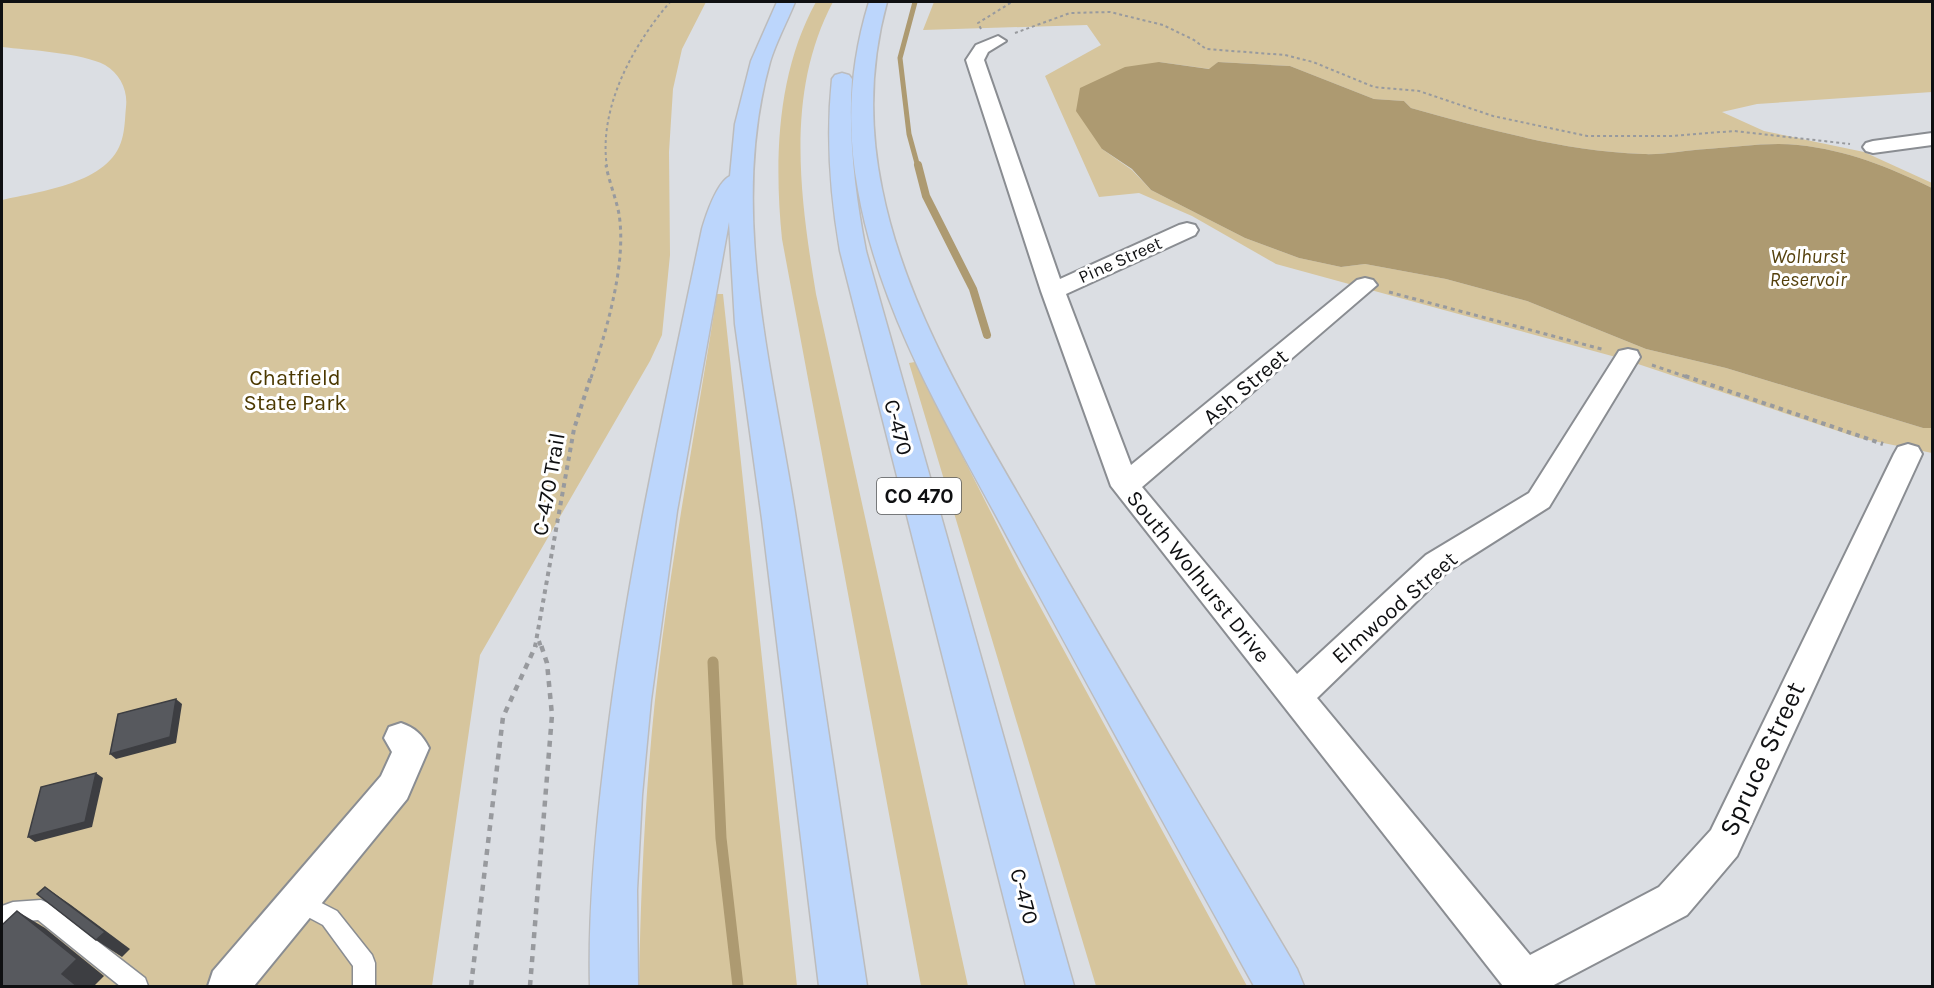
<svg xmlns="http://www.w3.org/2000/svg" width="1934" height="988" font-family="Karla,sans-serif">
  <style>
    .green { fill: #d6c59d }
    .water { fill: #ad9a71 }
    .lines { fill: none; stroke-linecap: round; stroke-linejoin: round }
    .stream-far2 { stroke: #ad9a71; stroke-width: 5 }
    .stream-far1 { stroke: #ad9a71; stroke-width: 8 }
    .stream { stroke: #ad9a71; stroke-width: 11 }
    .lane-casing { stroke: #8a8d92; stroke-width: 3 }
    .street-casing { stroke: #8a8d92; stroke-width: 4 }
    .highway-casing { stroke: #bcbcbd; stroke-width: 3 }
    .path-far3 { stroke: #989a9e; stroke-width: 2; stroke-dasharray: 3 3; stroke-linecap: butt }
    .path-far2 { stroke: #989a9e; stroke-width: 3; stroke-dasharray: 4 4; stroke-linecap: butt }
    .path-far1 { stroke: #989a9e; stroke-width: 4; stroke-dasharray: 4.5 4.5; stroke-linecap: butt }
    .path { stroke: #989a9e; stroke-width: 4.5; stroke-dasharray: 6 6; stroke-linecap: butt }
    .lane { fill: #fff; fill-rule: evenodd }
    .street { fill: #fff; fill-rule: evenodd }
    .highway { fill: #bcd6fc; fill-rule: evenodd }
    .shaded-wall { fill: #3d3e42 }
    .building { fill: #57595e; stroke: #3d3e42; stroke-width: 1.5 }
    .labels { text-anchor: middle; stroke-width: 6; stroke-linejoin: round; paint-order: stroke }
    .far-street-label { font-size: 18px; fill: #0f1012; stroke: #fff }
    .far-water-label { font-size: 20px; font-style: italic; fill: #55410d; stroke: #fff }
    .shield { fill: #fff; stroke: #575859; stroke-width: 1.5 }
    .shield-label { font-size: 21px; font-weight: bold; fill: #0f1012 }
    .park-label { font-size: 22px; fill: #4b3800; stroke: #fff }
    .street-label { font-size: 22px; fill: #0f1012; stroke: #fff }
    .near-street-label { font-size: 27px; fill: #0f1012; stroke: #fff }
  </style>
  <rect width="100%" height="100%" fill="#dbdee3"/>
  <g class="green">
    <path d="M2 2H706L682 49 673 89 669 152 670 255 662 335 650 361 480 655 432 986H2V200C40 191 110 184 122 139 125 129 125 117 126 107 128 90 120 74 105 65 83 53 28 50 2 47Z"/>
    <path d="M816 2H833C785 92 800 197 816 294L968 986H921L782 239C774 160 777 72 816 2Z"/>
    <path d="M934 2H1932V92L1757 104 1722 112 1764 131 1864 152 1932 183V188C1889 167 1847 150 1798 145 1769 142 1737 147 1707 149 1686 150 1664 155 1643 154 1563 151 1487 129 1411 108L1404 101 1374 99 1290 66 1218 62 1210 69 1159 62 1102 149 1132 170 1151 190 1245 238 1299 258 1341 267 1365 264 1446 279 1527 301 1646 349 1726 368 1923 428H1932V453L1859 438 1623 359 1276 264 1192 216 1139 193 1099 197 1045 76 1101 45 1087 25 923 30Z"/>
    <path d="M717 294H723L797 986H639C641 871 647 755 662 641 677 525 699 410 717 294Z"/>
    <polygon points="915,362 1019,568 1247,986 1096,986 909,363"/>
  </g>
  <path class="water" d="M1159 62 1209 69 1218 62 1290 66 1374 99 1404 101 1411 108C1487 129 1563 151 1643 154 1664 155 1686 150 1707 149 1737 147 1769 142 1798 145 1847 150 1889 167 1932 188V428H1923L1726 368 1646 349 1527 301 1446 279 1365 264 1341 267 1299 258 1245 238 1151 190 1132 169 1102 149 1076 111 1080 88 1125 67Z"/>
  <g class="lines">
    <polyline class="stream-far2" points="915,2 900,58 909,134 918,167"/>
    <polyline class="stream-far1" points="918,165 926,196 973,289 987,335"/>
    <polyline class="stream" points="713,662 721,838 738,986"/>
    <defs>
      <g id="lane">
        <polygon points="300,892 337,911 372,955 375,963 375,986 353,986 353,966 323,925 293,909 290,902 293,895"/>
        <polygon points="41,900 48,903 145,978 148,986 120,986 38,920 13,922 2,926 2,906 13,902"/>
      </g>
      <g id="street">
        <polygon points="998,36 1006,41 988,52 984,60 1060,279 1179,225 1187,223 1195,225 1198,230 1195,235 1066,294 1131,465 1357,280 1365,278 1373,280 1377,285 1142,487 1297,674 1426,555 1529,493 1619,351 1628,349 1637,351 1640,357 1549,507 1448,571 1317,698 1530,955 1659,887 1711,830 1894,454 1898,447 1908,444 1918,447 1922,454 1737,856 1687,915 1552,986 1503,986 1111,486 1041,291 966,60 976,45"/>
        <polygon points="1932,133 1932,145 1873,153 1866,151 1863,147 1866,143 1873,141"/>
        <path d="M401 723C415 728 422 734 429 748L407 799 254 986H208L213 971 381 776 392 752 384 738 389 727Z"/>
      </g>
      <g id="highway">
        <path d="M777 2H795C787 22 776 42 770 62 728 212 773 370 796 519 820 675 843 830 867 986H819L762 519 735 324 729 222 677 511 651 700 642 795 637 890 638 986H590C588 907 596 826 606 747 627 572 666 401 702 229 706 215 717 182 730 176L735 124 751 61Z"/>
        <path d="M869 2H887C870 64 869 126 882 189 906 309 974 417 1034 522 1119 672 1209 820 1297 969L1304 986H1254C1171 837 1089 688 1008 538 949 427 880 315 858 190 846 126 850 64 869 2Z"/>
        <path d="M842 73 849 75 852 79C848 137 855 194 866 251L1074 986H1026L840 251C830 193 826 137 832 79L835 75Z"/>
      </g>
    </defs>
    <use href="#lane" class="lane-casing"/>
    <use href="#street" class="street-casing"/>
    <use href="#highway" class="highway-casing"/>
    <g class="path-far3">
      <polyline points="981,29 978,23 1012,2"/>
      <polyline points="1015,33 1070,13 1110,12 1163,25 1194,40 1206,49 1285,55 1313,62 1374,87 1419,91 1493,116 1587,136 1671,136 1734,131 1850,144"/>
      <path d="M607 167C598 108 633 45 670 2"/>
    </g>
    <g class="path-far2">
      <polyline points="1389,292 1605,350"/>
      <polyline points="1652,365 1690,378"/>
      <path d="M591 378C606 331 627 264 619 214 616 198 609 182 606 165"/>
    </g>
    <g class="path-far1">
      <polyline points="1685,376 1883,444"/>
      <polyline points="539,641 541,647"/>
      <polyline points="535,647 574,429 591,376"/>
    </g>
    <g class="path">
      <polyline points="471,986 503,717 536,645"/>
      <polyline points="530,986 552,715 547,663 541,645"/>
    </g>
    <use href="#lane" class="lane"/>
    <use href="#street" class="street"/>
    <use href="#highway" class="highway"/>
  </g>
  <g class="shaded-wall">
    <polygon points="176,699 182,704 176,743 116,759 110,754"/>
    <polygon points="96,773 103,778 92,827 35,842 28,837"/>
    <polygon points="45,887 71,905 130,949 122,957 96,940"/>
    <polygon points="17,911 45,928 104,976 93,987 78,987 62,974"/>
  </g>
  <g class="building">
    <polygon points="176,699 170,737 110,754 118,714"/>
    <polygon points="96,773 85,822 28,837 41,787"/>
    <polygon points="45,887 105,932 96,940 37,894"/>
    <polygon points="17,911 77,959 62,974 78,987 2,987 2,925"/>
  </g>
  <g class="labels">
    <g class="far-street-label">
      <text transform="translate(1120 260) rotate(-24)" y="6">Pine Street</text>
    </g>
    <g class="far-water-label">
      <text x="1808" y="263">Wolhurst<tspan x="1808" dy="23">Reservoir</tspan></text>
    </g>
    <rect class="shield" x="877" y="478" width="84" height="36" rx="4.5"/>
    <g class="shield-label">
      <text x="919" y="503">CO 470</text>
    </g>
    <g class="park-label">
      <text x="295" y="385">Chatfield<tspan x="295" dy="25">State Park</tspan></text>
    </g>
    <g class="street-label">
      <text transform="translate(1245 386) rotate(-40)" y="8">Ash Street</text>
      <text transform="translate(899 427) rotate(75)" y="8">C-470</text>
      <text transform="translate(548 484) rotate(-80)" y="8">C-470 Trail</text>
      <text transform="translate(1199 576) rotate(51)" y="8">South Wolhurst Drive</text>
      <text transform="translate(1394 607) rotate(-41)" y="8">Elmwood Street</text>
      <text transform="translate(1025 896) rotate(75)" y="8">C-470</text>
    </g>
    <g class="near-street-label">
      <text transform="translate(1762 759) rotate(-65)" y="9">Spruce Street</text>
    </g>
  </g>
  <rect width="1934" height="988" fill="none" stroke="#0f1012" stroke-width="6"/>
</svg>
